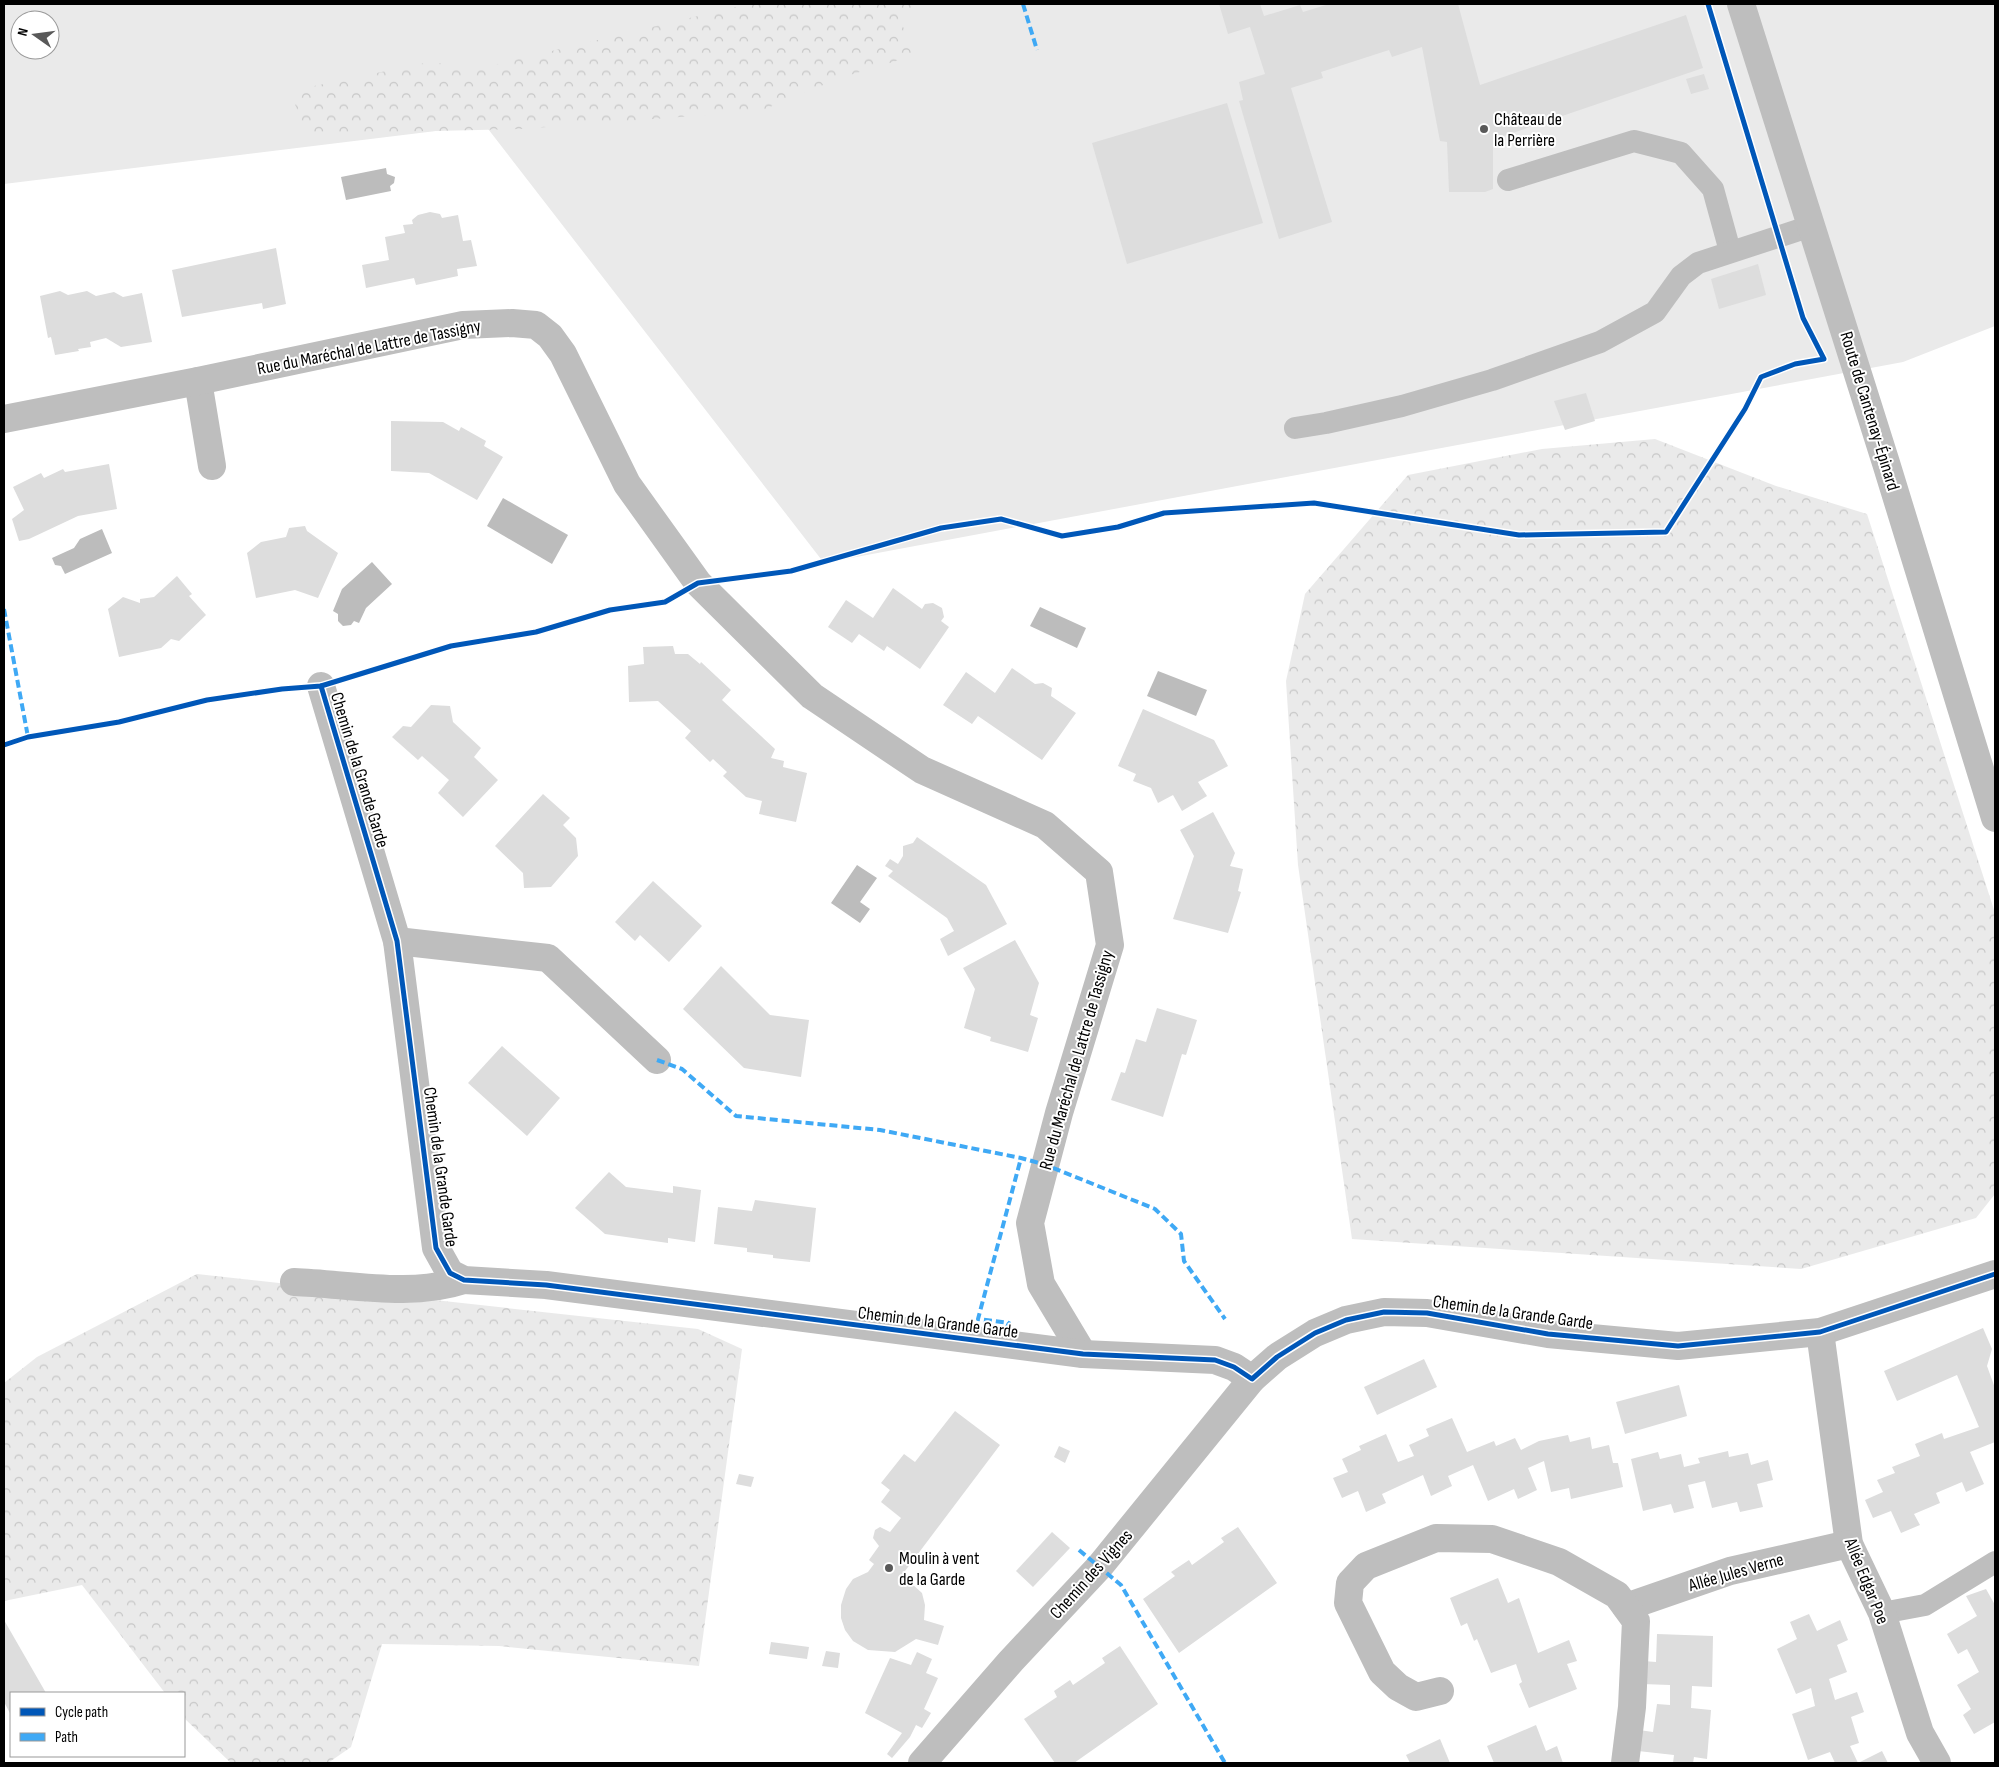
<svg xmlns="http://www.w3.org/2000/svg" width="1999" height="1767" font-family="'Sofia Sans Condensed',sans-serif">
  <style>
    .grass { fill: #eaeaea; fill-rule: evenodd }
    .forest { fill: url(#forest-crowns) }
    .water { fill: #bcbcbc }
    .building { fill: #ddd }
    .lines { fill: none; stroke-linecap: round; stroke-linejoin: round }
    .service { stroke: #bebebe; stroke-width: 22 }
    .minor { stroke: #bebebe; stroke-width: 28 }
    .quiet { stroke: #3fa9f5; stroke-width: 4; stroke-dasharray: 8 4; stroke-linecap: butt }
    .cycleway-casing { stroke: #fff; stroke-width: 8 }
    .cycleway { stroke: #0057b8; stroke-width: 5 }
    .poi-dot { fill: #595959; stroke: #fff; stroke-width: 2 }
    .labels { text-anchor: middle; stroke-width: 4; stroke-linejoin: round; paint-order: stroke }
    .poi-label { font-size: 18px; fill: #000; stroke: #fff; text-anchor: start }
    .street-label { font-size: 18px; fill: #000; stroke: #fff }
  </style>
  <defs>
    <pattern id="forest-crowns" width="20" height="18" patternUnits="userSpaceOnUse" patternTransform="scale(1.25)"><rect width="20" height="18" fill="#eaeaea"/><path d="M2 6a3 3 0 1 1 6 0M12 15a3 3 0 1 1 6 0" fill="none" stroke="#c7c7c7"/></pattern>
  </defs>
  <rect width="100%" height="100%" fill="#fff"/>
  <path class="grass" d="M4 4H1995V326L1903 362 824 563 485 125 4 184ZM20 20H50V50H20Z"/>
  <g class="forest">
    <polygon points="748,4 923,4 899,18 916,55 840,78 760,111 520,129 306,134 290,91 434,61 464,72"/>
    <polygon points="1655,439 1776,486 1867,514 1995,913 1995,1194 1976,1218 1801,1269 1352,1239 1298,865 1286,681 1305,594 1408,475 1542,449"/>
    <polygon points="197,1274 698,1329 742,1349 699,1666 499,1646 382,1644 351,1747 328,1763 231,1763 184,1718 184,1693 165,1693 82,1585 4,1601 4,1383 37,1357"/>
  </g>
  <g class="water">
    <polygon points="386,168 387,174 395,177 394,183 390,186 391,191 346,200 341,177"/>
    <polygon points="503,498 568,535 552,564 487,526"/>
    <polygon points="102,529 112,553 65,574 61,566 55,565 52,558 74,548 80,539"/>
    <polygon points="372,562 392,584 366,608 359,623 354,621 351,625 343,626 338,621 338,614 333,611 342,589"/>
    <polygon points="1040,607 1086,628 1077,648 1030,626"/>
    <polygon points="1158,671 1207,690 1196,716 1147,696"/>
    <polygon points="857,865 877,878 860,902 870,909 860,923 831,903"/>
  </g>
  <g class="building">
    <polygon points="1219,4 1260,4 1264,16 1300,5 1303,12 1329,4 1458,4 1480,85 1686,15 1703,68 1495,139 1493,142 1493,189 1485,192 1449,192 1447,142 1440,141 1422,47 1392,57 1389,50 1321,72 1323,78 1291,88 1332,222 1279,239 1239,101 1243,100 1239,82 1265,74 1250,27 1228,34"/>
    <polygon points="1704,74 1709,89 1691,94 1686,79"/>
    <polygon points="1227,103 1263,223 1127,264 1092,143"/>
    <polygon points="430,212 440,214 442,218 458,215 463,241 471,240 477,266 457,269 458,276 416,285 414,278 366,288 362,265 389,260 385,237 405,233 403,225 413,224 412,220 418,215"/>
    <polygon points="276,248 286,304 263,309 262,303 182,317 172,270"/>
    <polygon points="1758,264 1766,295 1719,309 1711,279"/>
    <polygon points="60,291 68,295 87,291 96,296 114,292 123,297 142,293 152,342 121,347 106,338 90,342 91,347 78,349 79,351 55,355 51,337 48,338 40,296"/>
    <polygon points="1586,393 1595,421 1565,430 1554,401"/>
    <polygon points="391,421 443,422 459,431 461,427 486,441 484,446 503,457 477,500 429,473 391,471"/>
    <polygon points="109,464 117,509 78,516 29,539 19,541 12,519 24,510 13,487 41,473 44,478 63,469 65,472"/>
    <polygon points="305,526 307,531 338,553 318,598 295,590 256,598 247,553 261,542 286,537 289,528"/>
    <polygon points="177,576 192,594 189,596 206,615 179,641 171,639 161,648 119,657 108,609 123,597 140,603 140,599 154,597"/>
    <polygon points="893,588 922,609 925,604 933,603 942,608 944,617 941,621 949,627 920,669 887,646 884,651 859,634 852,643 828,627 846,600 873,618"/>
    <polygon points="673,646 675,654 688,654 700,664 701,662 731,690 722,700 775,749 771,758 784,761 783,767 807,773 796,822 759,814 762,801 746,797 723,776 727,772 713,759 710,762 685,738 691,731 658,701 629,702 628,666 644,664 643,647"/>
    <polygon points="1012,668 1035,684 1043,683 1052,688 1051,696 1076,713 1042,760 978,716 972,724 943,705 966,672 995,693"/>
    <polygon points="431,705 450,706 453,722 481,748 474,757 498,780 463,817 438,793 449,780 422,756 418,760 392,737 403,726 411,727"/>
    <polygon points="1143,709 1214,740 1228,766 1198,782 1207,796 1182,811 1173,795 1158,803 1151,788 1133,781 1136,774 1118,766"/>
    <polygon points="543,794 570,818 563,825 576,838 578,856 551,887 524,888 523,873 495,846"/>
    <polygon points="1213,812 1235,853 1230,866 1243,869 1238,891 1241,892 1228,933 1173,919 1194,856 1180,830"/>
    <polygon points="917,837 986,885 1007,924 948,956 940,939 954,931 947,918 888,876 893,871 885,866 890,859 898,864 903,856 903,846 913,843"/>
    <polygon points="653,881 702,926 669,962 640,935 635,941 615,922"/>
    <polygon points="1015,940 1039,983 1030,1015 1038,1018 1028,1052 990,1041 991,1037 964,1028 975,989 963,968"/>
    <polygon points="721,966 770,1015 809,1020 801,1077 744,1068 683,1009"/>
    <polygon points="1157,1008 1197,1020 1186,1055 1182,1054 1163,1117 1111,1100 1121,1072 1125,1073 1136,1039 1146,1042"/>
    <polygon points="502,1046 560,1098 527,1136 468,1083"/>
    <polygon points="609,1172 626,1187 673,1193 673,1186 701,1190 695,1242 668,1238 668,1243 605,1234 575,1208"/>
    <polygon points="755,1200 816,1208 810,1262 773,1258 773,1255 747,1252 747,1248 714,1244 718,1207 752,1211"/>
    <polygon points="1983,1328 1992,1349 1987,1366 1995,1388 1995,1442 1970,1452 1984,1484 1966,1492 1962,1482 1936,1493 1940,1503 1914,1514 1920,1525 1901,1533 1891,1511 1873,1518 1865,1500 1883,1492 1877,1480 1895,1473 1892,1467 1920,1456 1915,1444 1942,1433 1944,1439 1979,1427 1957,1375 1897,1401 1884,1371"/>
    <polygon points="1424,1359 1437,1387 1377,1415 1364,1387"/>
    <polygon points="1679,1385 1687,1416 1625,1434 1616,1402"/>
    <polygon points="955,1411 1000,1445 902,1575 922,1593 925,1605 924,1620 944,1626 938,1645 916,1639 895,1652 868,1650 853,1641 845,1630 841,1618 841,1605 846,1589 853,1579 868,1572 874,1564 869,1560 879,1546 873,1538 875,1530 880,1527 890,1532 901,1518 881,1502 890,1490 881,1483 904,1454 915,1462"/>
    <polygon points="1452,1418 1467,1452 1494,1441 1496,1446 1515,1438 1521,1450 1539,1441 1568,1435 1570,1442 1590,1437 1592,1449 1609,1445 1613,1463 1618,1463 1623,1487 1571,1499 1569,1488 1551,1492 1544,1461 1528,1468 1537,1490 1518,1499 1514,1489 1488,1501 1473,1465 1448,1476 1452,1486 1431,1496 1423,1475 1382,1494 1386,1503 1366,1512 1358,1491 1342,1498 1333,1478 1348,1472 1342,1459 1361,1450 1359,1446 1386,1434 1398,1462 1414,1456 1409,1445 1429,1436 1426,1429"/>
    <polygon points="1059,1446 1070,1451 1065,1463 1054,1457"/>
    <polygon points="1728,1451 1729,1457 1748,1453 1751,1465 1768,1460 1773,1480 1757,1484 1763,1507 1740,1512 1737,1502 1712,1508 1705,1481 1688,1485 1694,1508 1674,1513 1671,1504 1643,1511 1631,1459 1658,1452 1660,1459 1681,1454 1684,1467 1700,1463 1698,1458"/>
    <polygon points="739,1474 754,1477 751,1487 736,1484"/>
    <polygon points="1238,1527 1277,1583 1179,1653 1143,1599 1175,1576 1171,1572 1189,1560 1192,1565 1224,1542 1221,1538"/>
    <polygon points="1052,1532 1070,1548 1033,1587 1016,1571"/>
    <polygon points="1498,1578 1508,1603 1519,1598 1538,1653 1569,1640 1577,1661 1567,1664 1577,1689 1529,1708 1519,1684 1522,1682 1516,1664 1491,1673 1477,1639 1474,1641 1467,1623 1461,1626 1450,1598"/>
    <polygon points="1986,1589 1995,1605 1995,1722 1974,1734 1963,1715 1971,1709 1957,1685 1979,1672 1967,1649 1958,1654 1947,1634 1977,1616 1966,1596"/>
    <polygon points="1809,1614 1817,1631 1840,1620 1848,1640 1837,1645 1847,1672 1829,1679 1835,1700 1857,1692 1864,1712 1851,1717 1859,1743 1850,1746 1858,1763 1882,1751 1888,1763 1835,1763 1830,1752 1808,1760 1792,1714 1815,1706 1811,1688 1796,1694 1777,1649 1797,1639 1790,1622"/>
    <polygon points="4,1620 46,1693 11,1693 11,1715 4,1702"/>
    <polygon points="1657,1634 1713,1636 1712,1687 1692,1686 1691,1708 1711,1710 1707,1759 1694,1757 1693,1763 1673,1763 1674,1755 1638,1751 1639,1730 1653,1732 1657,1704 1670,1705 1670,1685 1642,1684 1643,1661 1656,1662"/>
    <polygon points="771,1642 809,1647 807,1659 769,1654"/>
    <polygon points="1120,1646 1158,1704 1074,1763 1055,1763 1024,1719 1057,1697 1054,1691 1070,1680 1073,1685 1105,1663 1102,1658"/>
    <polygon points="826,1651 840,1653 838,1668 822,1666"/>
    <polygon points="917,1652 932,1659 926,1673 938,1678 924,1709 931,1713 922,1728 916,1725 910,1737 892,1758 887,1754 902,1733 865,1713 890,1658 911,1665"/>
    <polygon points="1536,1725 1546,1751 1557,1746 1563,1763 1494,1763 1487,1746"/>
    <polygon points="1440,1739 1450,1763 1410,1763 1406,1755"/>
  </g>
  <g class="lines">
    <g class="service">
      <polyline points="1508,180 1634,141 1681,153 1713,189 1730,251"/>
      <polyline points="1295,428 1326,423 1402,406 1492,380 1600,342 1655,312 1681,276 1698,263 1811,226"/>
      <polyline points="1882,1613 1925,1605 1995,1562"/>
    </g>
    <g class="minor">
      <polyline points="1741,4 1886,463 1995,818"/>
      <polyline points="198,381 212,466"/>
      <polyline points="4,419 198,381 463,325 512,323 536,325 550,336 563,354 627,484 698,583 812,696 922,770 1045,825 1099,872 1110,945 1059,1113 1030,1223 1041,1284 1083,1354"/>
      <polyline points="321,686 397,941 436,1248 450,1273 464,1280 546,1285 1083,1354 1215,1360 1234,1367 1252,1379 1277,1357 1315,1333 1346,1320 1384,1312 1427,1313 1548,1334 1678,1346 1820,1332 1995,1274"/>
      <polyline points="397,941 548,958 657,1060"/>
      <path d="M294 1282C350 1284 410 1298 464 1280"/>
      <polyline points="1820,1332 1849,1544 1882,1613 1920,1733 1937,1763"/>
      <polyline points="1626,1607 1730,1571 1849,1544"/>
      <polyline points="1440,1691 1416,1697 1398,1687 1382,1672 1348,1603 1350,1583 1366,1566 1436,1538 1492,1539 1559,1562 1617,1595 1636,1621 1632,1707 1625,1763"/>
      <polyline points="922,1763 1011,1661 1100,1566 1252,1379"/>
    </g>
    <g class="quiet">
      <polyline points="1023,4 1037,50"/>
      <polyline points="4,609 28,737"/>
      <polyline points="657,1060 682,1069 736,1116 880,1130 1021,1158 1046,1165 1155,1209 1181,1234 1184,1261 1225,1319"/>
      <polyline points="1006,1329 1009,1323 978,1319 1021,1158"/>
      <polyline points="1079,1550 1121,1585 1225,1763"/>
    </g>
    <defs>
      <g id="cycleway">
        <polyline points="321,686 397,941 436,1248 450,1273 464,1280 546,1285 1083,1354 1215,1360 1234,1367 1252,1379 1277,1357 1315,1333 1346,1320 1384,1312 1427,1313 1548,1334 1678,1346 1820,1332 1995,1274"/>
        <polyline points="4,745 28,737 119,722 207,700 282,689 321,686 451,646 536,632 610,610 665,602 698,583 791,571 941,528 1001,519 1062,536 1118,527 1164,513 1314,503 1519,535 1666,532 1745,409 1761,377 1795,364 1824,359 1803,318 1708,4"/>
      </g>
    </defs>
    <use href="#cycleway" class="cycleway-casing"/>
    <use href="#cycleway" class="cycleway"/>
  </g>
  <g class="poi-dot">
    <circle cx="1484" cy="129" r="5"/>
    <circle cx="889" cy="1568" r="5"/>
  </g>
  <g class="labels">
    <g class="poi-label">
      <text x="1494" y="125">Château de<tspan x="1494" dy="21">la Perrière</tspan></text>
      <text x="899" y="1564">Moulin à vent<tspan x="899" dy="21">de la Garde</tspan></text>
    </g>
    <g class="street-label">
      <text transform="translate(369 347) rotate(-11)" y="6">Rue du Maréchal de Lattre de Tassigny</text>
      <text transform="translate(1870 411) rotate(73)" y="6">Route de Cantenay-Épinard</text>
      <text transform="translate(360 770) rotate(73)" y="6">Chemin de la Grande Garde</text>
      <text transform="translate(1076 1060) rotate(-74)" y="6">Rue du Maréchal de Lattre de Tassigny</text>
      <text transform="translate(441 1167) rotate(82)" y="6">Chemin de la Grande Garde</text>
      <text transform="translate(1513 1312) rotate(8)" y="6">Chemin de la Grande Garde</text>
      <text transform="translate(938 1322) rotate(7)" y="6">Chemin de la Grande Garde</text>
      <text transform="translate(1736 1572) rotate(-16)" y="6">Allée Jules Verne</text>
      <text transform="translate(1091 1574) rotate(-48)" y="6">Chemin des Vignes</text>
      <text transform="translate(1867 1581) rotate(68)" y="6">Allée Edgar Poe</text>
    </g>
  </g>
  <rect width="1999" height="1767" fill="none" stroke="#000000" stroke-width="10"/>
  <rect x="10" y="1692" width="175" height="65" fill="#ffffff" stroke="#999999"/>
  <rect x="20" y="1708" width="25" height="8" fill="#0057b8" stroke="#999999"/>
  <text x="55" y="1717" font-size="15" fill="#000000">Cycle path</text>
  <rect x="20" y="1733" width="25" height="8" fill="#3fa9f5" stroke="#999999"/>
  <text x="55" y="1742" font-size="15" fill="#000000">Path</text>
  <g transform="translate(35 35) rotate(284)"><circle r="24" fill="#ffffff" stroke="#999999"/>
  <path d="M0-4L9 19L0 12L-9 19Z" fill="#595959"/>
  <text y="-8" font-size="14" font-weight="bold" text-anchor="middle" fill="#000000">N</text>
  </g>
</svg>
